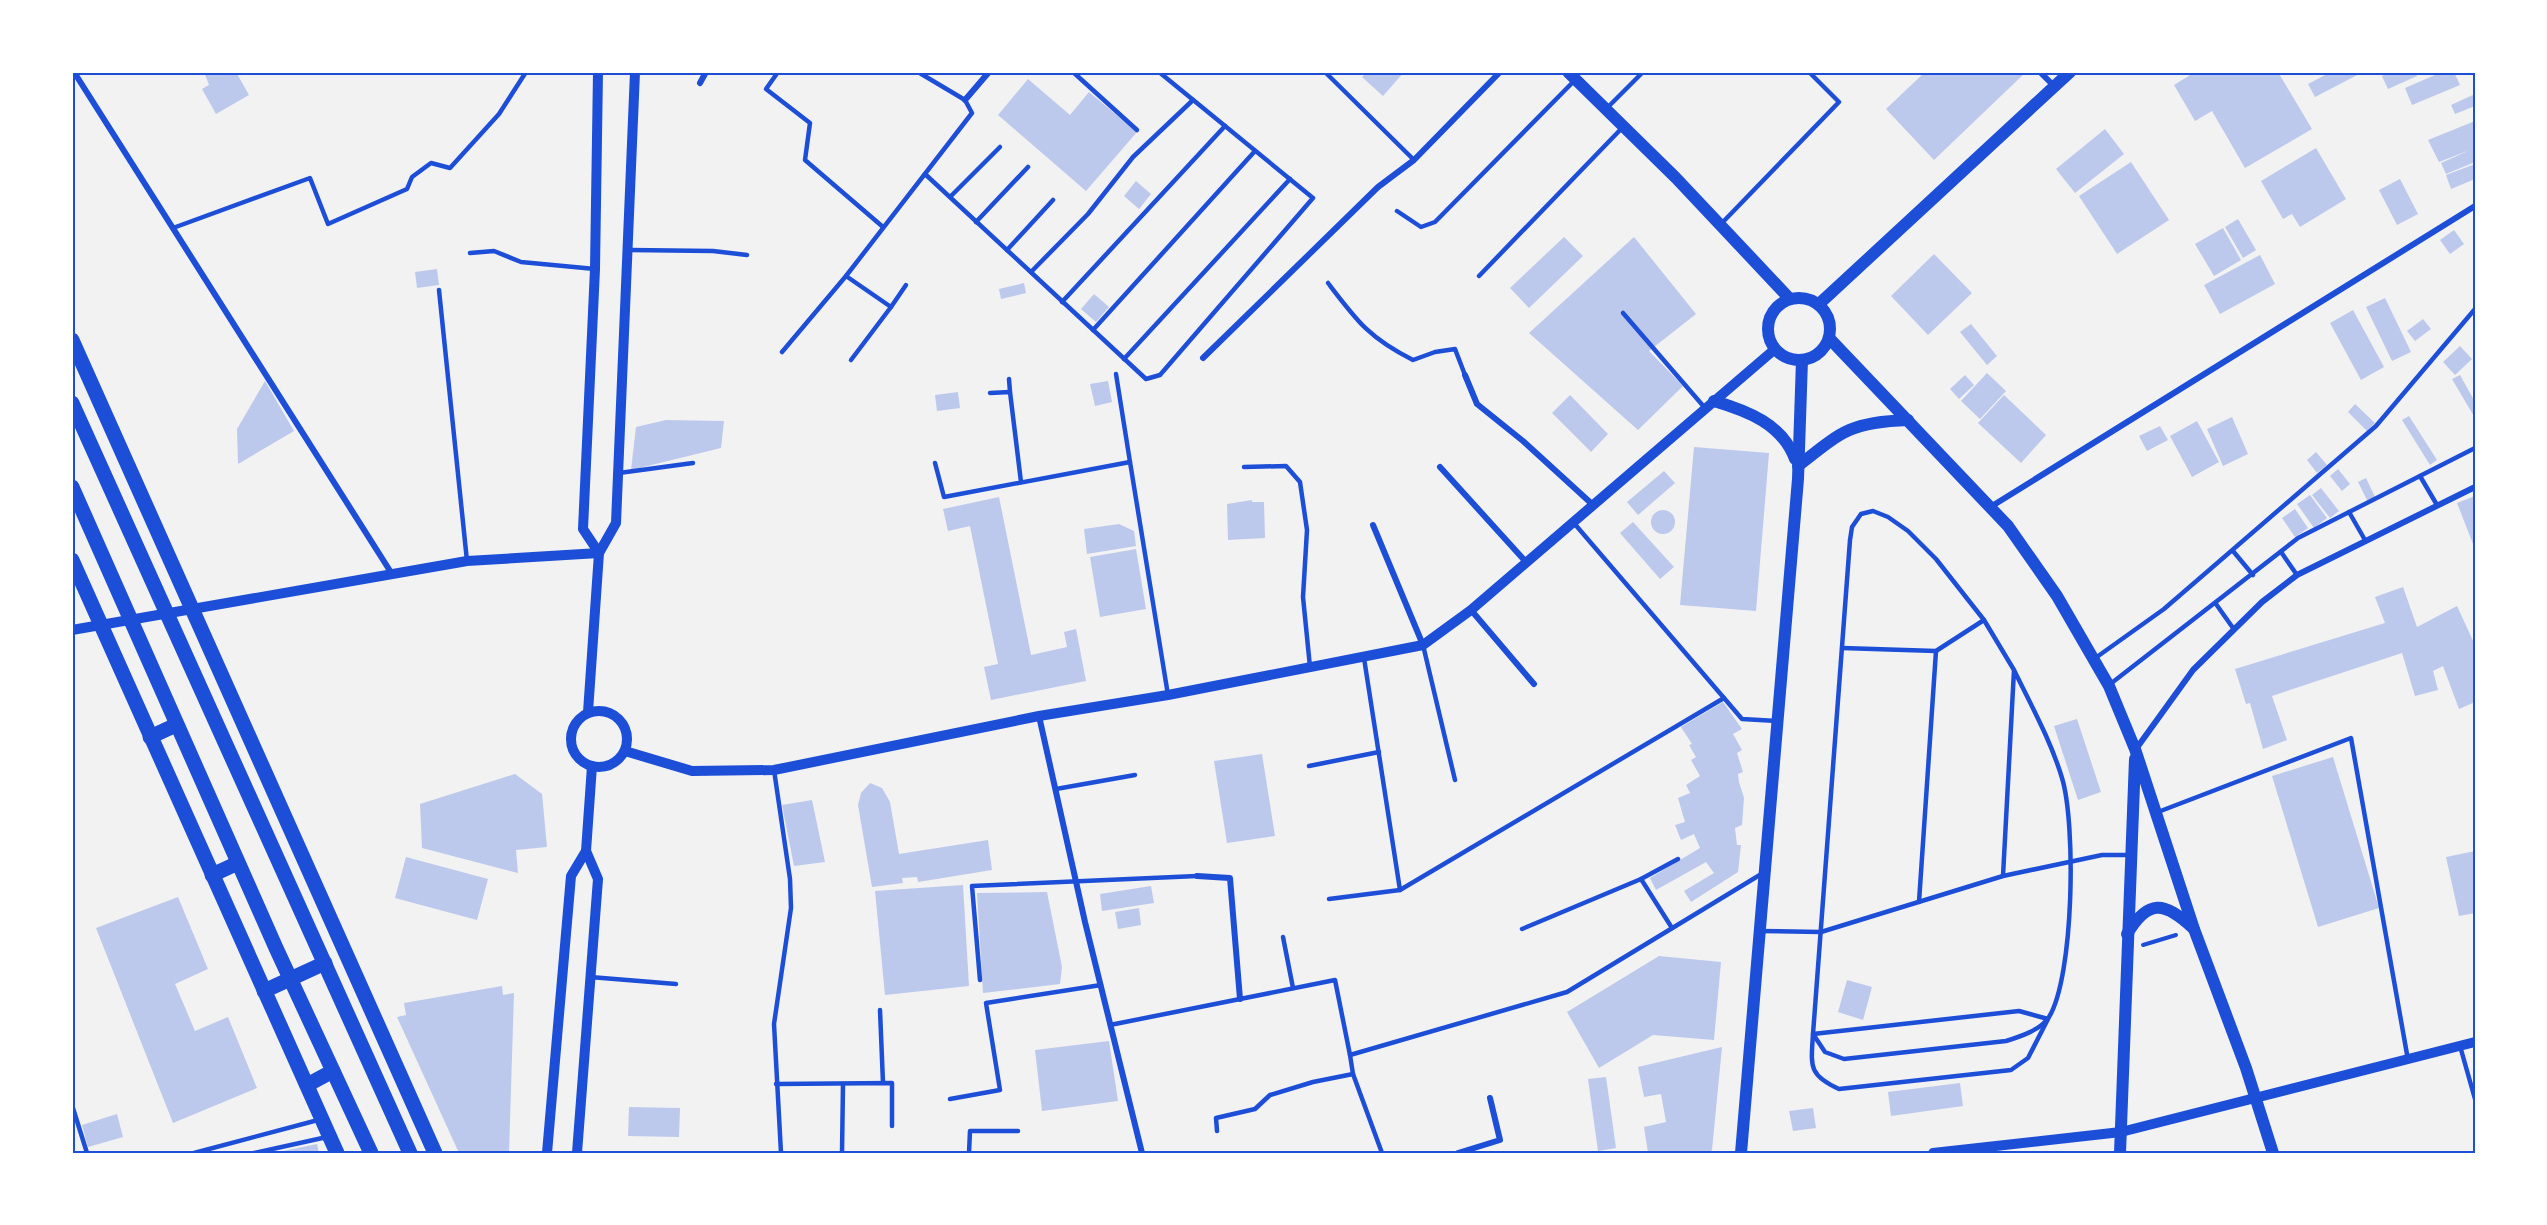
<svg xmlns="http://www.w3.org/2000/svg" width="2547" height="1225" font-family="'Open Sans',sans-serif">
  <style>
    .building { fill: #bdc9ec }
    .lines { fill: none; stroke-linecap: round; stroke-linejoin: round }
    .path { stroke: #1d4ed8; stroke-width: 4 }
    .service { stroke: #1d4ed8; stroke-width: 4.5 }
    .minor { stroke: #1d4ed8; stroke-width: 6 }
    .tertiary { stroke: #1d4ed8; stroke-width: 10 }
    .secondary { stroke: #1d4ed8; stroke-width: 12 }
    .primary { stroke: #1d4ed8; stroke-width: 15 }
    .neatline { fill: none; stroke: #1d4ed8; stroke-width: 2 }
  </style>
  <rect width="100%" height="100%" fill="#f2f2f2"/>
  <g class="building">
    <polygon points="204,72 236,72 249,95 216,114 202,89 209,85"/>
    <polygon points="1367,72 1404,72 1383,96 1362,77"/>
    <polygon points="1925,72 2026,72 1934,160 1886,109"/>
    <polygon points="2195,72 2278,72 2312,129 2245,168 2212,111 2195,121 2174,85"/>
    <polygon points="2331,72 2363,72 2315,97 2308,84"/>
    <polygon points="2391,72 2415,72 2417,76 2388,89 2382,76"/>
    <polygon points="2442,72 2454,72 2460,85 2412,105 2405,88"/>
    <polygon points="1028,79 1070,115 1089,92 1137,132 1086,191 998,115"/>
    <polygon points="2475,94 2475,106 2455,114 2451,105"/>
    <polygon points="2475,121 2475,162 2446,174 2441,163 2470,150 2439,162 2428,140"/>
    <polygon points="2105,129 2124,154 2075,193 2056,169"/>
    <polygon points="2316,148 2346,199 2300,227 2292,214 2283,219 2261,181"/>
    <polygon points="2131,162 2169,220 2117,254 2079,196"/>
    <polygon points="2475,164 2475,179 2451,189 2446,175"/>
    <polygon points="2400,179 2418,214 2397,225 2379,190"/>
    <polygon points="1136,181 1151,194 1139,209 1124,196"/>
    <polygon points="2238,219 2256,250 2243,258 2225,227"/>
    <polygon points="2223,228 2241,260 2214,276 2195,244"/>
    <polygon points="2454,230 2464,244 2450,254 2440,240"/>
    <polygon points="1564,237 1583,256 1529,308 1510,288"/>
    <polygon points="1634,237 1696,314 1649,351 1683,386 1638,430 1529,333"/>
    <polygon points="1934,254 1972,293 1928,335 1891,296"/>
    <polygon points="2260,255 2275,284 2220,314 2204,285"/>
    <polygon points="437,269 439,285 417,288 415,272"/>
    <polygon points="1024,283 1026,293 1001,299 999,289"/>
    <polygon points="1094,294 1109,307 1096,322 1081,309"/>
    <polygon points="2385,298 2411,352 2392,361 2366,307"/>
    <polygon points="2353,310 2384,367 2361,380 2330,323"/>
    <polygon points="2423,319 2431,329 2415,341 2407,331"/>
    <polygon points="1971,324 1997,356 1987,365 1960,332"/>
    <polygon points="2460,346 2472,359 2455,375 2443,362"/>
    <polygon points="1987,373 2006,391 1980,419 1961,401"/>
    <polygon points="1965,375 1974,385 1959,399 1950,389"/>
    <polygon points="2460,375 2475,402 2475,418 2452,379"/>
    <polygon points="265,381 294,431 238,464 237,429"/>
    <polygon points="1108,381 1112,402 1095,406 1090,384"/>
    <polygon points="958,392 960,408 937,411 935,395"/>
    <polygon points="1570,395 1608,434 1591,452 1552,413"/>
    <polygon points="2004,395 2046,435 2021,463 1978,423"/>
    <polygon points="2355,404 2375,423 2367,431 2348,412"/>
    <polygon points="2409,416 2437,460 2430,465 2402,420"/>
    <polygon points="2232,417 2248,454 2223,466 2207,429"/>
    <polygon points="666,420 724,421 721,448 631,470 636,427"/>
    <polygon points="2197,421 2219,462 2192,477 2170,436"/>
    <polygon points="2160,426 2168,440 2147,451 2139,436"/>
    <polygon points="1694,447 1769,453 1756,611 1680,605"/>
    <polygon points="2316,452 2327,465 2317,473 2307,460"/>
    <polygon points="2338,469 2350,484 2342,491 2330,476"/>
    <polygon points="1664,471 1675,483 1638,515 1627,502"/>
    <polygon points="2366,478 2375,497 2367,500 2358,482"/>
    <polygon points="2321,488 2339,511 2330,518 2312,495"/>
    <polygon points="2310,495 2327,518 2314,528 2297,504"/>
    <polygon points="2475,496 2475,549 2457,503"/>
    <polygon points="999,497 1031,655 1067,647 1064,632 1076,629 1086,681 991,700 984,667 998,664 970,526 948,531 943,509"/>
    <polygon points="1252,500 1252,502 1264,502 1265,538 1228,540 1227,504"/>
    <polygon points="2295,509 2308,528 2295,537 2282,518"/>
    <circle cx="1663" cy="522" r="12"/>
    <polygon points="1633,522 1674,567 1660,579 1620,533"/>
    <polygon points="1119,524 1134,531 1136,546 1087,554 1084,529"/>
    <polygon points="1136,549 1146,609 1100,617 1090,557"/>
    <polygon points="2403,587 2417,627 2457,606 2475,645 2475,702 2459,709 2443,666 2433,671 2438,690 2415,696 2402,653 2272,696 2287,740 2263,749 2250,703 2246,704 2235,669 2385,623 2375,597"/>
    <polygon points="1723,702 1742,729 1733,734 1742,750 1737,753 1743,772 1738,774 1739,782 1744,798 1742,825 1735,828 1737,845 1741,845 1738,872 1691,902 1684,891 1714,873 1706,862 1656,890 1650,878 1700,848 1694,834 1681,840 1675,825 1685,822 1678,798 1690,793 1686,785 1700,776 1691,760 1696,757 1689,745 1692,744 1681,727"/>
    <polygon points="2077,719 2101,792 2078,800 2054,726"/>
    <polygon points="1262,754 1275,836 1227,843 1214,761"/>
    <polygon points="2333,757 2379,908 2318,927 2272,776"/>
    <polygon points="515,774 542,794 547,847 516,850 518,873 422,848 420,804"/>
    <polygon points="870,783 882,788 890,802 899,854 988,840 992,870 918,882 917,877 902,878 903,883 872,887 858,805 861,793"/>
    <polygon points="812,800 825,862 794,866 782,805"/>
    <polygon points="2475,851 2475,913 2459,916 2446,857"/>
    <polygon points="406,857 488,879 477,920 395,898"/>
    <polygon points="963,885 969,986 885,995 875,891"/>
    <polygon points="1151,886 1154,903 1102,911 1100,894"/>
    <polygon points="1047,892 1062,967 1060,984 983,993 977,893"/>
    <polygon points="178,897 208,969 175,984 195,1031 228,1017 257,1088 173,1123 96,928"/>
    <polygon points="1139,908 1141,925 1118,929 1115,912"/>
    <polygon points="1659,956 1721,962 1714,1040 1653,1035 1599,1068 1567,1012"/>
    <polygon points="1847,980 1872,987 1863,1020 1838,1012"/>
    <polygon points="502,986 503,995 514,993 509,1153 459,1153 397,1017 406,1015 404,1003"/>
    <polygon points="1109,1041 1118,1101 1042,1111 1035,1050"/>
    <polygon points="1722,1047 1712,1150 1709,1153 1648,1153 1644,1127 1666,1122 1661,1094 1644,1097 1638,1067"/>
    <polygon points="1606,1077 1616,1148 1598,1151 1588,1079"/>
    <polygon points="1960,1083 1963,1106 1891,1116 1888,1092"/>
    <polygon points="629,1107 680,1108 679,1137 628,1136"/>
    <polygon points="1813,1108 1816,1128 1793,1131 1789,1111"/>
    <polygon points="117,1114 123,1137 88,1147 82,1125"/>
    <polygon points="317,1144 319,1153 278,1153 278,1152"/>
  </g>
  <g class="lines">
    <polyline class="path" points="2143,945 2176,935"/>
    <g class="service">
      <polyline points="778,72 766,89 810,123 805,160 883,227"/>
      <polyline points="1073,72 1137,130"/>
      <polyline points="1325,72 1414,160"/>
      <polyline points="1607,108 1643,72"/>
      <polyline points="925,174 1146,379 1160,375 1313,198 1159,72"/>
      <polyline points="950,197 1000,147"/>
      <polyline points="1397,211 1421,227 1435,222 1574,81"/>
      <polyline points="976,222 1028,167"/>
      <polyline points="1721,224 1839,102 1809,72"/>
      <polyline points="173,228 310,178 328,224 407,189 412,177 431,163 450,168 499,114 526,72"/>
      <polyline points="629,250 713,251 747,255"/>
      <polyline points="1007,250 1053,200"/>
      <polyline points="470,253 494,251 521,262 595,269"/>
      <polyline points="1031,272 1088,214 1133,157 1193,100"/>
      <polyline points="846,276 891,307 906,285"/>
      <polyline points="1479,276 1622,128"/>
      <path d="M1328 283C1357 321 1369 338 1413 360L1435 352 1455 349 1465 375"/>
      <polyline points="439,290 467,561"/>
      <polyline points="1062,302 1225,126"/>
      <polyline points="1623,313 1705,408"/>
      <polyline points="1093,330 1255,151"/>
      <polyline points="782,352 846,276 972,113 965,100 918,72"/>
      <polyline points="1124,359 1290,179"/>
      <polyline points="851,360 891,307"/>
      <polyline points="1116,374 1130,462"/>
      <polyline points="1009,379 1010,392"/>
      <polyline points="990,393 1010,392 1021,482"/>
      <polyline points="935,463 944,497 1130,462 1168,695"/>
      <polyline points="1244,467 1286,466 1300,482 1307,530 1303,597 1310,667"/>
      <polyline points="619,473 693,463"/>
      <polyline points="2420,476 2437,505"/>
      <polyline points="2349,512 2365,540"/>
      <polyline points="1573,522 1724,698"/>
      <polyline points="2233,551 2253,575"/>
      <polyline points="2281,552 2297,575"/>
      <polyline points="2216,604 2233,628"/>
      <polyline points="1423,645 1455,780"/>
      <polyline points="1842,648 1936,651 1984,620"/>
      <polyline points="1364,658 1400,890"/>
      <polyline points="2094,659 2164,609 2376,426 2475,309"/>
      <polyline points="2109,685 2298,538 2475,448"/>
      <polyline points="1309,766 1379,752"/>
      <polyline points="774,770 790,879 791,908 774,1024 781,1153"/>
      <polyline points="1056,789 1135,775"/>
      <polyline points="2158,812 2351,738 2408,1060"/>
      <path d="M2003 876 2014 670 1984 620 1936 559 1908 531 1888 517 1873 511 1861 514 1852 527 1850 540 1813 1034 1825 1052 1844 1059 2006 1041C2019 1037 2041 1030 2049 1017 2074 976 2076 824 2062 778 2051 741 2031 705 2014 670"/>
      <polyline points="1641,879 1672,928"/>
      <polyline points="1329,899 1400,890 1724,698 1742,719 1777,721"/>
      <polyline points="1919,902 1936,651"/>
      <polyline points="1522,929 1641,879 1678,859"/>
      <polyline points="1760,931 1821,932 2003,876 2102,855 2131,855"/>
      <polyline points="1283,937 1293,988"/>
      <polyline points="590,977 676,984"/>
      <polyline points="980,980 972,886 1197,876"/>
      <polyline points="880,1010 883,1083"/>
      <path d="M2019 1011 2048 1019 2028 1058 2011 1070 1839 1089C1808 1075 1811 1066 1813 1034Z"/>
      <polyline points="1110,1025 1335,980 1350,1055"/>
      <polyline points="2460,1046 2475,1099"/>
      <polyline points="776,1084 892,1083 892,1126"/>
      <polyline points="950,1099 1000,1090 986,1003 1101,985"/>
      <polyline points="72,1105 87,1153"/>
      <polyline points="1217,1131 1216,1118 1255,1109 1270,1095 1313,1082 1353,1074"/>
      <polyline points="194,1153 318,1120"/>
      <polyline points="254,1153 327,1137"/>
      <polyline points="842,1153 843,1084"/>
      <polyline points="969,1153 970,1131 1018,1131"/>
      <polyline points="1382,1153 1353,1074 1350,1055 1567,992 1763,873"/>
    </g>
    <g class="minor">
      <polyline points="74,72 392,574"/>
      <polyline points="2040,72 2054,86"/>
      <polyline points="700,83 706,72"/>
      <polyline points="965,100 989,72"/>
      <polyline points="1203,358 1378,187 1414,160 1500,72"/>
      <polyline points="1465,375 1477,404 1523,441 1592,504"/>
      <polyline points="1440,467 1526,562"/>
      <polyline points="1992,506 2475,206"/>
      <polyline points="1373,525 1423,645"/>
      <polyline points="1471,610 1534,684"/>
      <polyline points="1039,716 1085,922 1142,1153"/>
      <polyline points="2136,749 2193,670 2262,602 2297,575 2475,487"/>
      <polyline points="1197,876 1230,878 1240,999"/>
      <polyline points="1458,1153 1500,1140 1490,1098"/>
    </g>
    <g class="tertiary">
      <polyline points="598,72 595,269 583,529 599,553"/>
      <polyline points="72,630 467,561 599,553"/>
      <circle cx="599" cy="739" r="28"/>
      <polyline points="588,712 599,553 616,523 635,72"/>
      <polyline points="625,751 692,771 774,770 1039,716 1168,695 1423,645 1471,610 1775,349"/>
      <polyline points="547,1153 571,876 586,851 592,766"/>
      <polyline points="577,1153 598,879 586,851"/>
      <polyline points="1933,1153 2121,1132 2475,1042"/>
    </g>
    <g class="secondary">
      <polyline points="1568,72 1676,178 1790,299"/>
      <circle cx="1799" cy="329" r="31"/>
      <polyline points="1819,304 2070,72"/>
      <polyline points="1829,338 2008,526 2057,596 2109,686 2135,749 2194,929 2246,1068 2273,1153"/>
      <path d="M1714 401C1748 411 1782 424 1795 459"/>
      <path d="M1798 466C1842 431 1851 422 1908 420"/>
      <path d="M2127 934C2148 899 2164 901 2193 928"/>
      <polyline points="1741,1153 1798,479 1802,360"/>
      <polyline points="2120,1153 2135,759"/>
    </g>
    <g class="primary">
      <polyline points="72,340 435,1153"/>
      <polyline points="72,403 410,1153"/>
      <polyline points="72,487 276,948 371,1153"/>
      <polyline points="72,560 337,1153"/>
      <polyline points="150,737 176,725"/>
      <polyline points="212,875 238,863"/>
      <polyline points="264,991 325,963"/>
      <polyline points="307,1085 333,1071"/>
    </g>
  </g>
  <rect width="2547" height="1225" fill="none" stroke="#ffffff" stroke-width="147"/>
  <rect x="74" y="74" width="2400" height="1078" class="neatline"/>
</svg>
